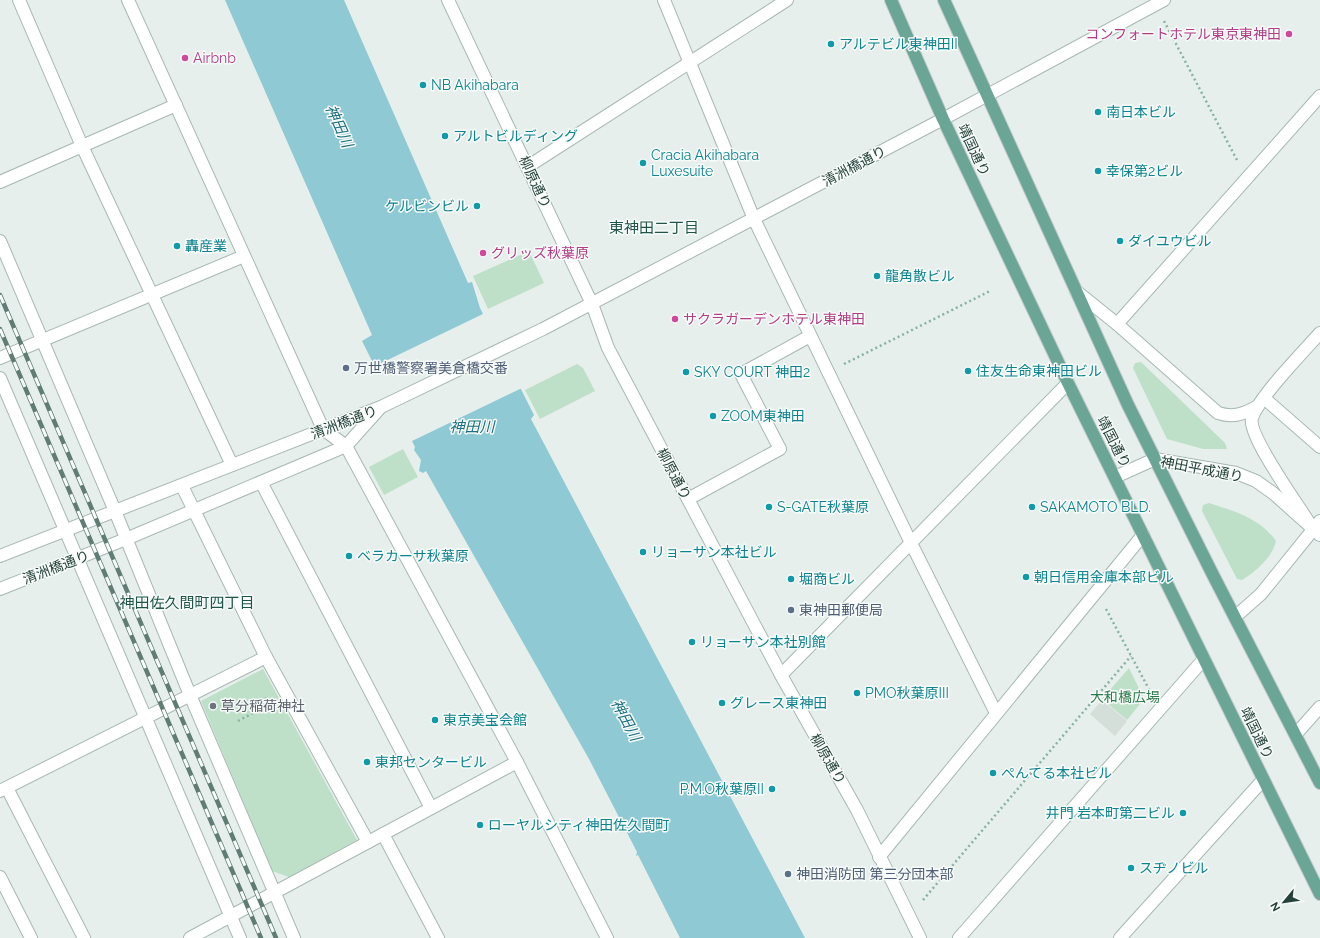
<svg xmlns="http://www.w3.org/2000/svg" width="1320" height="938" font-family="Raleway,'Noto Sans JP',sans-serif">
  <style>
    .built { fill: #d4dfda }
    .green { fill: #bfe0c8 }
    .water { fill: #8ec9d4 }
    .pier { fill: #e6efeb }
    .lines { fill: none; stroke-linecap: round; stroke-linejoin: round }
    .minor-casing { stroke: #a8b8b2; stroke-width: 14 }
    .major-casing { stroke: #c2cac8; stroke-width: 14 }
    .path { stroke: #86b3a5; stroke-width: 2.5; stroke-dasharray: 2 3; stroke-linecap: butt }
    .minor { stroke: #fff; stroke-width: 12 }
    .major { stroke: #6aa596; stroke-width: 12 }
    .rail-casing { stroke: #5f7d75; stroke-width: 4.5 }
    .rail { stroke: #f7fbf9; stroke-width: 3; stroke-dasharray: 9; stroke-linecap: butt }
    .hotel-dot { fill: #d1479c; stroke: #f7fbf9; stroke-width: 1.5 }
    .culture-dot { fill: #0f9aa8; stroke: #f7fbf9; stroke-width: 1.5 }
    .service-dot { fill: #5c6f8a; stroke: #f7fbf9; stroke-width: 1.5 }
    .worship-dot { fill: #6b7280; stroke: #f7fbf9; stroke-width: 1.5 }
    .labels { text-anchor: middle; stroke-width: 3; stroke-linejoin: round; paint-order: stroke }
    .hotel-label { font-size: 14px; fill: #b23c85; stroke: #f7fbf9; text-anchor: start }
    .culture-label { font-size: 14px; fill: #0d838f; stroke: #f7fbf9; text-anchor: start }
    .street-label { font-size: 14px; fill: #24423a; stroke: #f7fbf9 }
    .service-label { font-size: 14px; fill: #4e5e75; stroke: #f7fbf9; text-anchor: start }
    .park-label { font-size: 14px; fill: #2d7a4b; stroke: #f7fbf9 }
    .worship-label { font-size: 14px; fill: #5b616d; stroke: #f7fbf9; text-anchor: start }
    .water-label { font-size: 15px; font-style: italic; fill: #1c6f80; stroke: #f7fbf9 }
    .neighbourhood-label { font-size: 15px; fill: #1f5548; stroke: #f7fbf9 }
  </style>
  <rect width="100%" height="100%" fill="#e6efeb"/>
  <polygon class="built" points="1102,700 1127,721 1115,736 1090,714"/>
  <g class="green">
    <polygon points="529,251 544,283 488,309 473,276"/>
    <polygon points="1141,362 1225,443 1227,449 1203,449 1167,439 1133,368 1135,363"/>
    <polygon points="577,364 583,368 595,391 540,419 525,390"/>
    <polygon points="403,449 418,477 384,495 369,467"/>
    <path d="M1209 503C1234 511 1260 518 1276 541 1273 557 1255 572 1242 580L1237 579 1202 511 1203 505Z"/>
    <polygon points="1129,668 1144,699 1127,720 1102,699"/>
    <polygon points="263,669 357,840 289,877 272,871 201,701"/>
  </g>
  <polygon class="water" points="225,0 344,0 468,283 472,282 480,308 534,415 531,419 805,938 680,938 638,855 636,856 637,852 589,759 426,471 423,473 419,471 421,460 414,450 415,447 362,341 372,335"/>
  <polygon class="pier" points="485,313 522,388 410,442 373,367"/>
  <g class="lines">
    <defs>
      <g id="minor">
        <polyline points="19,0 82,146 232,465"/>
        <polyline points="128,0 323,429 346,446 517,762 607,938"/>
        <polyline points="448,0 592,304 608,348 781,675 857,810 920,938"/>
        <polyline points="664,0 754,219 911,543 996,713"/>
        <polyline points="527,167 787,0"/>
        <polyline points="0,182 176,105"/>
        <polyline points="0,241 115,511 190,695 294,938"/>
        <polyline points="1076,291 1117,324 1320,96"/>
        <path d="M1117 324 1218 413C1233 418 1244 414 1258 406"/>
        <polyline points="0,358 244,256"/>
        <polyline points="0,378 240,938"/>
        <polyline points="1264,398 1320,447"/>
        <polyline points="1115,477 1155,459 1236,473 1256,481 1273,493 1320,535"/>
        <polyline points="261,482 431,808"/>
        <polyline points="182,486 266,657 368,842"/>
        <polyline points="688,499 780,449 741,374 810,336"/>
        <path d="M1313 529C1302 510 1247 436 1252 418 1258 398 1304 351 1320 333"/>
        <polyline points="0,556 383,406 543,329 943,119 1164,0"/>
        <polyline points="0,589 126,539 346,446 380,408"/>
        <polyline points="1235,617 1261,594 1320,521"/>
        <polyline points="781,675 1068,383"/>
        <polyline points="1296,734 1320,707"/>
        <polyline points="7,788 84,938"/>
        <polyline points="0,791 266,657"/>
        <polyline points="383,834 438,938"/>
        <polyline points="879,857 1143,535"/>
        <polyline points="0,877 31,938"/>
        <polyline points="190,938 517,762"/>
        <polyline points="959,938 1204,659"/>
        <polyline points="1120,938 1263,780"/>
      </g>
      <g id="major">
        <polyline points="891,0 943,119 1068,383 1320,894"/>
        <polyline points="944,0 1128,405 1212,573 1320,783"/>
      </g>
    </defs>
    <use href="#minor" class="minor-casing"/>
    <use href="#major" class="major-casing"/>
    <g class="path">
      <polyline points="1164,21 1238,162"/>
      <polyline points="844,364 990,291"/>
      <polyline points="1106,609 1151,693"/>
      <polyline points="238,721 268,705 266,697"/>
      <polyline points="923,900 1131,656"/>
    </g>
    <use href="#minor" class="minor"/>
    <use href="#major" class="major"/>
    <defs>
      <g id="rail">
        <polyline points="0,295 276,938"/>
        <polyline points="0,329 261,938"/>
      </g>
    </defs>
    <use href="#rail" class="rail-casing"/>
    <use href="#rail" class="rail"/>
  </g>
  <g class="hotel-dot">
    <circle cx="1289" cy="34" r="4"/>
    <circle cx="185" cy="58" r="4"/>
    <circle cx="483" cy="253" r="4"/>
    <circle cx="675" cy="319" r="4"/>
  </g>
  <g class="culture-dot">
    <circle cx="831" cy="44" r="4"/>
    <circle cx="423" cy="85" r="4"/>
    <circle cx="1098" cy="112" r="4"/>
    <circle cx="445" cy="136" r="4"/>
    <circle cx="643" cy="163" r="4"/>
    <circle cx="1098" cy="171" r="4"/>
    <circle cx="477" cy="206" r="4"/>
    <circle cx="1120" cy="241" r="4"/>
    <circle cx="177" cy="246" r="4"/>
    <circle cx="877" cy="276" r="4"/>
    <circle cx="968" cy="371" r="4"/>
    <circle cx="686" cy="372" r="4"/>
    <circle cx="713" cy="416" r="4"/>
    <circle cx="769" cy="507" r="4"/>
    <circle cx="1032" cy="507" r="4"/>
    <circle cx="643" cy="552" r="4"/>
    <circle cx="349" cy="556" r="4"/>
    <circle cx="1026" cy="577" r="4"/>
    <circle cx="791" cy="579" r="4"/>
    <circle cx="692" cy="642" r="4"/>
    <circle cx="857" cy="693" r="4"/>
    <circle cx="722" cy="703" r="4"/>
    <circle cx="435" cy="720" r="4"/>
    <circle cx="367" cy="762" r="4"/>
    <circle cx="993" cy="773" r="4"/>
    <circle cx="772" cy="789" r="4"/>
    <circle cx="1183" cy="813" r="4"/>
    <circle cx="480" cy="825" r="4"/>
    <circle cx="1131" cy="868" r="4"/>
  </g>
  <g class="service-dot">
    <circle cx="346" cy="368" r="4"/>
    <circle cx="791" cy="610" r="4"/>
    <circle cx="788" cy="874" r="4"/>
  </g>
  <circle class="worship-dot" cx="213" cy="706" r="4"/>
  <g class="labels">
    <g class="hotel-label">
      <text x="1281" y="39" text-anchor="end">コンフォートホテル東京東神田</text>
      <text x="193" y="63">Airbnb</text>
      <text x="491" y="258">グリッズ秋葉原</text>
      <text x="683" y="324">サクラガーデンホテル東神田</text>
    </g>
    <g class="culture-label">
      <text x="839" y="49">アルテビル東神田II</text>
      <text x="431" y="90">NB Akihabara</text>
      <text x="1106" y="117">南日本ビル</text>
      <text x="453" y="141">アルトビルディング</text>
      <text x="651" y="160">Cracia Akihabara<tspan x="651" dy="16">Luxesuite</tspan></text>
      <text x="1106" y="176">幸保第2ビル</text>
      <text x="469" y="211" text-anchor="end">ケルビンビル</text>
      <text x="1128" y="246">ダイユウビル</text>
      <text x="185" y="251">轟産業</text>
      <text x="885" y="281">龍角散ビル</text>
      <text x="976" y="376">住友生命東神田ビル</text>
      <text x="694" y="377">SKY COURT 神田2</text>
      <text x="721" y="421">ZOOM東神田</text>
      <text x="777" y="512">S-GATE秋葉原</text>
      <text x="1040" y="512">SAKAMOTO BLD.</text>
      <text x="651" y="557">リョーサン本社ビル</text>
      <text x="357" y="561">ベラカーサ秋葉原</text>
      <text x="1034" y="582">朝日信用金庫本部ビル</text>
      <text x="799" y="584">堀商ビル</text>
      <text x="700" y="647">リョーサン本社別館</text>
      <text x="865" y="698">PMO秋葉原III</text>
      <text x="730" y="708">グレース東神田</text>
      <text x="443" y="725">東京美宝会館</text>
      <text x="375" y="767">東邦センタービル</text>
      <text x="1001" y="778">ぺんてる本社ビル</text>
      <text x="764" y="794" text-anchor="end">P.M.O秋葉原II</text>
      <text x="1175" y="818" text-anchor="end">井門 岩本町第二ビル</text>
      <text x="488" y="830">ローヤルシティ神田佐久間町</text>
      <text x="1139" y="873">スヂノビル</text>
    </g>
    <g class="street-label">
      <text transform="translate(974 150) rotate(65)" y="5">靖国通り</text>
      <text transform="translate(854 166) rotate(-28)" y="5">清洲橋通り</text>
      <text transform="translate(535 182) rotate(65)" y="5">柳原通り</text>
      <text transform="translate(344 422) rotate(-21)" y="5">清洲橋通り</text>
      <text transform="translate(1114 442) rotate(63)" y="5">靖国通り</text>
      <text transform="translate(1202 469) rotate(11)" y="5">神田平成通り</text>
      <text transform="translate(674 474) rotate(62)" y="5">柳原通り</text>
      <text transform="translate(56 567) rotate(-21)" y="5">清洲橋通り</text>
      <text transform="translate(1257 733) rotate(64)" y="5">靖国通り</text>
      <text transform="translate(828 759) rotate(60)" y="5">柳原通り</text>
    </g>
    <g class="service-label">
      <text x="354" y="373">万世橋警察署美倉橋交番</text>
      <text x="799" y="615">東神田郵便局</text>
      <text x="796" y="879">神田消防団 第三分団本部</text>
    </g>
    <g class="park-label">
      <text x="1125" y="702">大和橋広場</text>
    </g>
    <g class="worship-label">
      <text x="221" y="711">草分稲荷神社</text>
    </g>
    <g class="water-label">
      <text transform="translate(339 126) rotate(66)" y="5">神田川</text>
      <text x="472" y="432">神田川</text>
      <text transform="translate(626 720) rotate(62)" y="5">神田川</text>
    </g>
    <g class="neighbourhood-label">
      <text x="654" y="233">東神田二丁目</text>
      <text x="187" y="608">神田佐久間町四丁目</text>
    </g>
  </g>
  <g transform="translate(1284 902) rotate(241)" stroke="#f7fbf9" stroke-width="3" paint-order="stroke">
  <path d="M0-3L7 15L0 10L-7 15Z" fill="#24423a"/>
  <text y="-6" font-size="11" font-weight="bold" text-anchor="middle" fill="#24423a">N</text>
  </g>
</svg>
